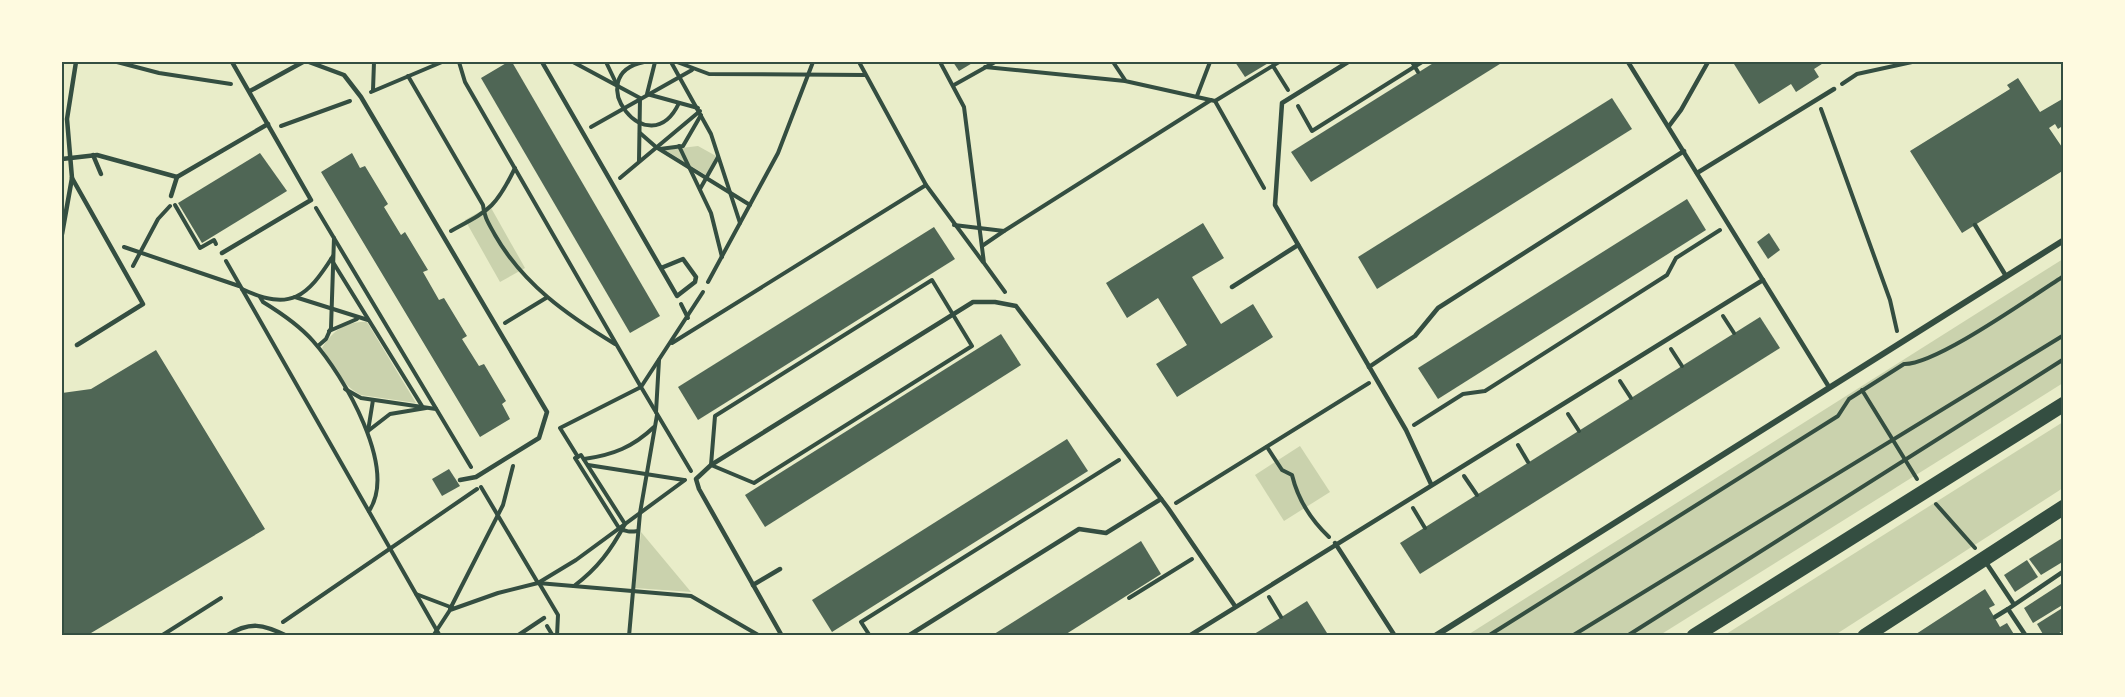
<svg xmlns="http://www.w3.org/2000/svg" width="2125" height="697" font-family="Helvetica,sans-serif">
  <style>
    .green { fill: #cad2ad }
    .building { fill: #4f6655 }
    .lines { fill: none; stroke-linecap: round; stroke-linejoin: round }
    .path { stroke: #344e41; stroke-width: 4 }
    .service { stroke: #344e41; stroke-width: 4.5 }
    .minor { stroke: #344e41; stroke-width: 6 }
    .primary { stroke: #344e41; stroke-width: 15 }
    .neatline { fill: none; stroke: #344e41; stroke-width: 2 }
  </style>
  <rect width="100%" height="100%" fill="#e9edc9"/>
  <g class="green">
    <polygon points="698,146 716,156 706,175 665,150"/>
    <polygon points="490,206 525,268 500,282 465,220"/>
    <polygon points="2063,259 2063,383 1660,635 1466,636"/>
    <path d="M367 322 416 403 361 395C341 385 334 366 322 348 333 330 346 321 367 322Z"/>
    <polygon points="2063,422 2063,488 1835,635 1723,636"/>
    <polygon points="1300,446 1330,492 1284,521 1255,475"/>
    <polygon points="641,532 691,592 635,588"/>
  </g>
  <g class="building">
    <polygon points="508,62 512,62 660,316 630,333 481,78"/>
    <polygon points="953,62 974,62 959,71"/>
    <polygon points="1235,62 1270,62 1245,77"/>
    <polygon points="1435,62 1503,62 1311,182 1291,152"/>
    <polygon points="1738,62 1825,62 1814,69 1819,77 1796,92 1791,84 1759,104 1734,64"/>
    <polygon points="2018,78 2040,112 2064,98 2064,125 2058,129 2055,124 2049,128 2064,150 2064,170 1962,233 1910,151 2010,89 2007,85"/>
    <polygon points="1612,98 1632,129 1377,289 1358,257"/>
    <polygon points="260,153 287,191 202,243 178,203"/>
    <polygon points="352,153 360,168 365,166 388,204 384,207 401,235 405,232 428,270 423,272 439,300 444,298 467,336 462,339 479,366 484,364 506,401 502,404 510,419 480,437 321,172"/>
    <polygon points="1687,199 1706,230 1438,399 1418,368"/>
    <polygon points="1203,223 1224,258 1192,277 1221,324 1253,304 1273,337 1177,397 1156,364 1187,345 1158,298 1127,318 1106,283"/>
    <polygon points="934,227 955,259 698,420 678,387"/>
    <polygon points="1769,233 1780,250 1768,259 1757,242"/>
    <polygon points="1760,317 1780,348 1420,574 1400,543"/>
    <polygon points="1001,334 1021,365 765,527 745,495"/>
    <polygon points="156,350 265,529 86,636 62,636 62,393 91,389"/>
    <polygon points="1067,439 1088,471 832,632 812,600"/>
    <polygon points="449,469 460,486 442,496 432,479"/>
    <polygon points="2064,537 2064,561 2041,575 2029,559"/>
    <polygon points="1141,541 1161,574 1063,636 991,636"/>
    <polygon points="2027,560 2038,577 2015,592 2004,575"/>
    <polygon points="2064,582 2064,604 2033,623 2024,608"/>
    <polygon points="1985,589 1995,605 1989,608 2000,627 2007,623 2015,636 1913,636"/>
    <polygon points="1307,601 1327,633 1324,636 1251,636"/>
    <polygon points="2064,607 2064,630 2055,636 2044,636 2037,624"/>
  </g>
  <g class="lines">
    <g class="path">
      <polyline points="117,62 159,73 231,84"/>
      <polyline points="459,62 465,82 641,387 560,428 578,457"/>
      <polyline points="573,62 640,98 639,161"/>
      <polyline points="606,62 617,85"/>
      <path d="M644 62C579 75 649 167 679 103"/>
      <polyline points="655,62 647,94 698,108"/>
      <polyline points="671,62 711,134 740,223"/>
      <polyline points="677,62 709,74 865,75"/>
      <polyline points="859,62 926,185 983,262"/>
      <polyline points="940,62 964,107 984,263 1005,292"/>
      <polyline points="1113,62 1125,80"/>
      <polyline points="1412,62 1418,72"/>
      <polyline points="1273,66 1288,90"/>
      <polyline points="985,67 1125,81 1215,101 1264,188"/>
      <path d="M408 76 483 205C484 217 489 224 495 235 523 284 567 315 615 344"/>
      <polyline points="1842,84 1857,74 1912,62"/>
      <polyline points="954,85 995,62"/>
      <polyline points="373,90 374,62"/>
      <polyline points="371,92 442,62"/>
      <polyline points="1197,96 1210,62"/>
      <polyline points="1215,101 1279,62"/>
      <polyline points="1298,106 1312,131 1422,62"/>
      <polyline points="1821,109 1890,300 1897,331"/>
      <polyline points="281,126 350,101"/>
      <polyline points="591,127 692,70"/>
      <polyline points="640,133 656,147 750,205"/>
      <polyline points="679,146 711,213 722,257"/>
      <polyline points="660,149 683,146 701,115"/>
      <polyline points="620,178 700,111"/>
      <polyline points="700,189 718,157"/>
      <polyline points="175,205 200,248 214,240 216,244"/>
      <polyline points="316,208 471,467"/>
      <polyline points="954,225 1004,231 1211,100"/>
      <path d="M451 231C489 210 495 209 515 168"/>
      <polyline points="982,246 1004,231"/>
      <polyline points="124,247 239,286"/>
      <polyline points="331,259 422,406"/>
      <polyline points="226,261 440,636"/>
      <polyline points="133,266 158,219 170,206"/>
      <polygon points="932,280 972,346 754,483 711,465 715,416"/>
      <polyline points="708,282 778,153 813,62"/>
      <path d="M242 289C291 312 307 297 333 256"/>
      <path d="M260 297 263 302C281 313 299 325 313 341 344 376 398 468 369 511"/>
      <polyline points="295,297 368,320"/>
      <polyline points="681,304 688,318"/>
      <polyline points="1723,316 1734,333"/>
      <polyline points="505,323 546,298"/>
      <polyline points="329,331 357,319"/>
      <polyline points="672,343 926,185"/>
      <polyline points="318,346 326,339 331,328 334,238"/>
      <polyline points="1671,349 1682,366"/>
      <polyline points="1620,381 1631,398"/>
      <polyline points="345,389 361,398 436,409"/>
      <polyline points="1862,390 1917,479"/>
      <polyline points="656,412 659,360"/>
      <polyline points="1568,414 1579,431"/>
      <polyline points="1414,425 1463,394 1485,391 1667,275 1676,258 1720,230"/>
      <polyline points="368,431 390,414 426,408"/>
      <polyline points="368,431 373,400"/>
      <polyline points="1518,445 1528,462"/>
      <path d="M1267 447 1282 470 1292 475C1298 500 1310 519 1329 537"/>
      <path d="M584 459C613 455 633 447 654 427"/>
      <polyline points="588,465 684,480"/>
      <polyline points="691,471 641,387 703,292"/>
      <polyline points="1464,476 1477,495"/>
      <polyline points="481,487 538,583 691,596 760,636"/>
      <polyline points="1176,503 1369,383"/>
      <polyline points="1936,504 1975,548"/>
      <polyline points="1413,508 1425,528"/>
      <polyline points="539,583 558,615 557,636"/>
      <path d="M574 586C598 568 611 550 625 524L581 455 575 458 619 528C626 532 630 532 638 531"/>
      <polyline points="416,594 453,608"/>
      <polyline points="1269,597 1281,617"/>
      <polyline points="1129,598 1192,559"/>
      <polyline points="450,609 503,505 513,466"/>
      <polyline points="283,622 477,489"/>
      <polyline points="547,626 553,636"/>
      <polyline points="161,636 221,598"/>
      <polyline points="433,636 450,610 498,593 538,583 576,560 685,480"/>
      <polyline points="629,636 640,513 657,415"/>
      <polyline points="870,636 861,622 1119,460"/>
      <path d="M1488 636 1838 416 1849 399 1904 364C1936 365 2032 296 2064 276"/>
      <polyline points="1572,636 2064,335"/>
      <polyline points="1627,636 2064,359"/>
    </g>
    <g class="service">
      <polyline points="309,62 344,75 361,97 547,412 539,438 476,477 460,480"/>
      <polyline points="542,62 677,296 695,282 696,277 683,259 661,268"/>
      <polyline points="1348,62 1282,103 1275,205 1406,430 1431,484"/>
      <polyline points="1628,62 1829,387"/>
      <polyline points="250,91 303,62"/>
      <polyline points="1669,126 1681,110 1708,62"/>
      <polyline points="93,155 101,174"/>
      <polyline points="62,159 97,155 177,177 268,124"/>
      <polyline points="1697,173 1834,89"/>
      <polyline points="72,178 143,304 77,345"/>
      <polyline points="171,196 177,177"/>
      <polyline points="1975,225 2006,276"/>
      <polyline points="62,234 72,178 67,119 76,62"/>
      <polyline points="222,253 311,200 232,62"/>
      <polyline points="1232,287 1298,245"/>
      <polyline points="1369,367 1415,336 1438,308 1684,151"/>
      <polyline points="1335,543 1395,636"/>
      <polyline points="1985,561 2013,603"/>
      <polyline points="753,585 780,569"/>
      <polyline points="1995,617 2008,609"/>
      <path d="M226 636C250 621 263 624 287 636"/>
      <polyline points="517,636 544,618"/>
      <polyline points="782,636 699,489 696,479 711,465 973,302 995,302 1016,306 1168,508 1235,606"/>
      <polyline points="908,636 1079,529 1106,533 1161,499"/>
      <polyline points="1189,636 1763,280"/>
      <polyline points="2026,636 2008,609 2064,571"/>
    </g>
    <polyline class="minor" points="1435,636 2064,240"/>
    <g class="primary">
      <polyline points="1694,636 2064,404"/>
      <polyline points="1865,636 2064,507"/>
    </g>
  </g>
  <rect width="2125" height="697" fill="none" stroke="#fefae0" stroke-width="126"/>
  <rect x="63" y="63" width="1999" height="571" class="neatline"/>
</svg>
